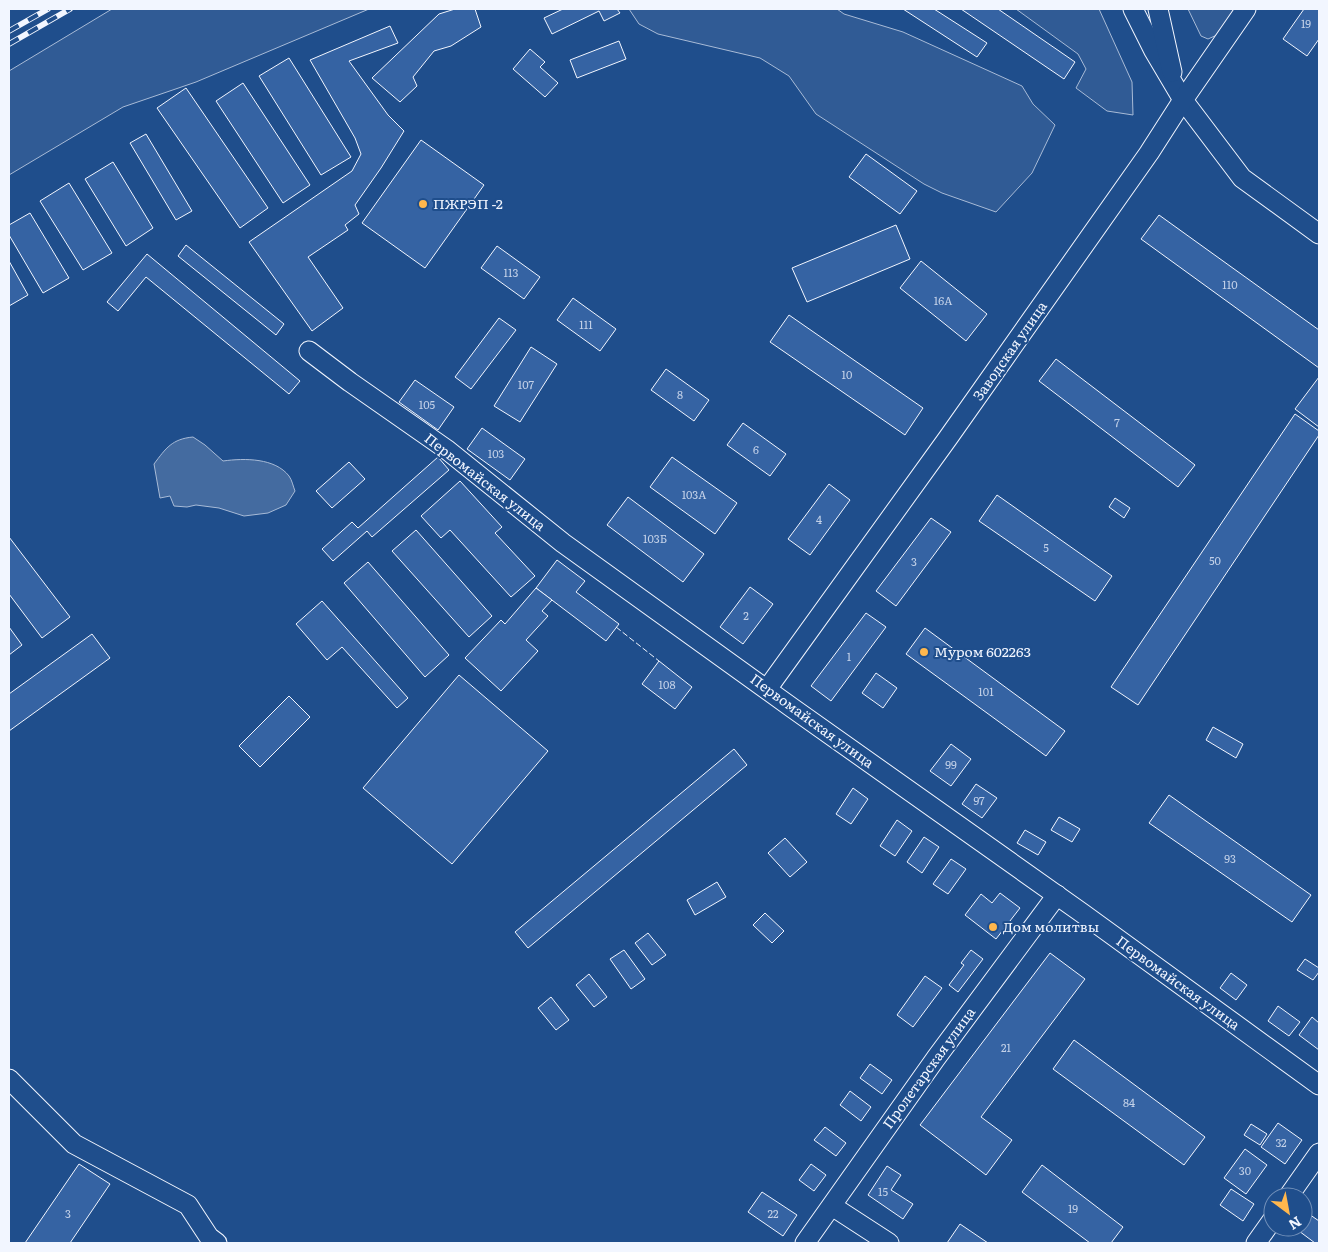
<svg xmlns="http://www.w3.org/2000/svg" width="1328" height="1252" font-family="Literata,serif">
  <style>
    .green { fill: #305b95; stroke: #a8bbd7 }
    .water { fill: #446ba0; stroke: #a8bbd7 }
    .building { fill: #3563a3; stroke: #f2f6ff }
    .lines { fill: none; stroke-linecap: round; stroke-linejoin: round }
    .minor-casing { stroke: #f2f6ff; stroke-width: 21 }
    .minor { stroke: #1f4e8c; stroke-width: 19 }
    .rail-casing { stroke: #f2f6ff; stroke-width: 5.5 }
    .rail { stroke: #1f4e8c; stroke-width: 4; stroke-dasharray: 11; stroke-linecap: butt }
    .fence { stroke: #f2f6ff; stroke-width: 1; stroke-dasharray: 6 2.5; stroke-linecap: butt }
    .poi-dot { fill: #ffb74d; stroke: #1f4e8c; stroke-width: 2 }
    .labels { text-anchor: middle; stroke-width: 4; stroke-linejoin: round; paint-order: stroke }
    .number-label { font-size: 11px; fill: #c3d1e8 }
    .poi-label { font-size: 14px; fill: #f2f6ff; stroke: #1f4e8c; text-anchor: start }
    .street-label { font-size: 14px; fill: #f2f6ff; stroke: #1f4e8c }
  </style>
  <rect width="100%" height="100%" fill="#1f4e8c"/>
  <g class="green">
    <polygon points="112,9 369,9 196,82 123,107 9,175 9,71"/>
    <polygon points="629,9 837,9 844,14 903,32 1022,86 1033,104 1055,125 1032,173 996,212 942,193 924,184 816,114 789,76 760,58 658,34 639,24"/>
    <polygon points="1016,9 1099,9 1132,82 1133,115 1107,111 1076,88 1086,69 1078,54"/>
    <polygon points="1188,9 1234,9 1217,35 1208,39 1201,36"/>
  </g>
  <path class="water" d="M193 437 205 445 223 461C245 458 275 458 289 476 292 480 293 486 295 491L286 505 268 513 244 516 219 508 196 505 187 507 174 506 170 496 160 498 154 464C166 448 172 439 193 437Z"/>
  <g class="building">
    <polygon points="455,9 475,9 481,27 451,46 434,51 413,77 417,86 400,102 372,78 439,14"/>
    <polygon points="563,9 617,9 620,13 604,21 599,11 552,34 544,18"/>
    <polygon points="903,9 934,9 987,43 977,57"/>
    <polygon points="961,9 998,9 1075,62 1064,79"/>
    <polygon points="1304,9 1319,9 1319,39 1307,56 1283,39"/>
    <polygon points="390,26 398,43 349,61 388,115 404,131 381,168 355,205 359,214 345,225 348,230 308,257 343,308 312,331 249,242 352,171 361,154 355,138 310,60"/>
    <polygon points="619,41 626,59 577,78 570,60"/>
    <polygon points="530,49 545,62 540,67 558,83 545,97 513,69"/>
    <polygon points="289,58 351,157 321,175 259,76"/>
    <polygon points="243,83 310,185 283,203 216,101"/>
    <polygon points="186,88 268,208 240,228 157,108"/>
    <polygon points="146,134 192,211 176,220 130,143"/>
    <polygon points="421,140 484,185 425,268 362,223"/>
    <polygon points="866,154 917,191 900,214 849,177"/>
    <polygon points="113,162 153,228 126,246 85,179"/>
    <polygon points="69,183 112,253 83,270 40,201"/>
    <polygon points="30,213 69,278 43,293 9,235 9,225"/>
    <polygon points="1159,215 1319,330 1319,368 1141,239"/>
    <polygon points="896,225 910,259 807,302 792,268"/>
    <polygon points="186,245 284,324 276,335 178,256"/>
    <polygon points="497,246 540,277 524,299 481,268"/>
    <polygon points="147,254 300,381 289,394 146,277 118,311 107,302"/>
    <polygon points="9,261 28,295 9,306"/>
    <polygon points="921,261 987,314 966,341 900,288"/>
    <polygon points="573,298 616,329 600,351 557,320"/>
    <polygon points="789,315 923,408 905,435 770,342"/>
    <polygon points="499,318 516,330 471,389 455,377"/>
    <polygon points="531,347 557,364 520,422 494,406"/>
    <polygon points="1056,359 1195,465 1178,487 1039,381"/>
    <polygon points="666,369 709,400 694,421 651,390"/>
    <polygon points="1319,377 1319,427 1295,409"/>
    <polygon points="415,380 454,407 438,430 399,402"/>
    <polygon points="1295,414 1319,431 1319,435 1138,705 1111,687"/>
    <polygon points="743,423 786,454 770,476 727,445"/>
    <polygon points="482,428 525,459 510,480 467,449"/>
    <polygon points="438,457 449,470 372,537 367,531 333,561 322,549 352,522 358,528"/>
    <polygon points="672,457 737,503 715,534 650,487"/>
    <polygon points="349,462 365,479 332,508 316,491"/>
    <polygon points="460,481 502,527 495,533 535,576 511,597 450,530 441,538 421,516"/>
    <polygon points="829,484 850,500 810,555 788,539"/>
    <polygon points="997,495 1112,576 1095,601 979,521"/>
    <polygon points="628,497 704,554 683,582 607,525"/>
    <polygon points="1115,498 1130,508 1124,518 1109,507"/>
    <polygon points="931,518 951,532 896,606 876,591"/>
    <polygon points="416,530 492,616 469,637 392,551"/>
    <polygon points="9,537 70,617 42,638 9,594"/>
    <polygon points="557,560 585,581 576,592 619,624 606,641 536,588"/>
    <polygon points="368,562 449,655 425,677 344,583"/>
    <polygon points="750,587 773,604 743,644 720,627"/>
    <polygon points="536,588 552,600 542,611 548,616 526,640 538,651 501,691 465,658 501,620 505,624"/>
    <polygon points="322,601 408,698 397,708 342,647 327,660 296,624"/>
    <polygon points="866,613 886,627 831,701 811,686"/>
    <polygon points="9,627 22,645 9,655"/>
    <polygon points="925,628 1065,731 1046,756 906,654"/>
    <polygon points="92,634 110,658 9,731 9,694"/>
    <polygon points="659,661 692,687 675,709 642,684"/>
    <polygon points="876,673 897,688 883,708 862,693"/>
    <polygon points="459,675 548,751 452,864 363,788"/>
    <polygon points="289,696 310,717 260,767 239,746"/>
    <polygon points="1213,727 1243,744 1236,758 1206,740"/>
    <polygon points="951,744 971,759 951,786 930,771"/>
    <polygon points="734,749 747,765 528,948 515,932"/>
    <polygon points="976,784 997,798 982,818 962,804"/>
    <polygon points="853,788 868,799 851,824 836,814"/>
    <polygon points="1169,795 1311,895 1292,922 1149,823"/>
    <polygon points="1059,817 1080,829 1072,842 1051,830"/>
    <polygon points="897,820 912,831 895,856 880,846"/>
    <polygon points="1025,830 1046,842 1038,855 1017,843"/>
    <polygon points="924,837 939,847 922,873 907,862"/>
    <polygon points="785,838 807,862 790,877 768,853"/>
    <polygon points="951,859 966,869 948,894 933,884"/>
    <polygon points="717,882 726,897 695,915 687,900"/>
    <polygon points="1000,893 1020,908 996,939 965,915 981,894 992,903"/>
    <polygon points="765,913 784,931 772,943 753,925"/>
    <polygon points="648,933 666,955 652,965 635,943"/>
    <polygon points="624,950 645,979 631,989 610,959"/>
    <polygon points="971,950 983,959 958,992 949,985 964,965 961,963"/>
    <polygon points="1050,953 1085,979 981,1117 1012,1140 986,1175 920,1125"/>
    <polygon points="1305,959 1319,968 1319,972 1313,980 1297,970"/>
    <polygon points="1231,973 1247,985 1236,1000 1220,988"/>
    <polygon points="589,974 607,997 594,1007 576,985"/>
    <polygon points="925,976 942,988 913,1027 897,1015"/>
    <polygon points="551,997 569,1020 556,1030 538,1008"/>
    <polygon points="1278,1006 1300,1022 1289,1036 1268,1021"/>
    <polygon points="1312,1017 1319,1023 1319,1050 1299,1035"/>
    <polygon points="1074,1040 1205,1137 1184,1165 1053,1069"/>
    <polygon points="870,1064 892,1080 882,1094 860,1078"/>
    <polygon points="850,1091 871,1107 861,1121 840,1105"/>
    <polygon points="1278,1123 1302,1140 1285,1164 1261,1147"/>
    <polygon points="1251,1124 1267,1134 1260,1145 1244,1135"/>
    <polygon points="825,1127 846,1143 836,1156 814,1140"/>
    <polygon points="1245,1149 1267,1165 1246,1194 1224,1178"/>
    <polygon points="79,1164 110,1184 70,1243 25,1243"/>
    <polygon points="811,1164 826,1175 814,1191 799,1180"/>
    <polygon points="1042,1165 1123,1227 1111,1243 1090,1243 1022,1192"/>
    <polygon points="887,1166 901,1175 891,1190 913,1204 903,1219 868,1195"/>
    <polygon points="1231,1189 1254,1204 1243,1221 1220,1205"/>
    <polygon points="762,1192 797,1215 783,1236 748,1212"/>
    <polygon points="1306,1212 1319,1221 1319,1243 1315,1243 1295,1228 1303,1227 1303,1217"/>
    <polygon points="960,1224 988,1243 947,1243"/>
  </g>
  <g class="lines">
    <defs>
      <g id="minor">
        <polyline points="1133,9 1154,51 1183,100 1242,178 1319,234"/>
        <polyline points="1158,9 1172,72"/>
        <polyline points="309,351 350,382 446,449 563,543 791,707 1082,913 1319,1085"/>
        <polyline points="767,689 948,438 1149,153 1183,100 1246,9"/>
        <polyline points="9,1079 74,1144 188,1205 209,1237 217,1243"/>
        <polyline points="1288,1197 1319,1153"/>
        <polyline points="832,1206 889,1243"/>
        <polyline points="805,1243 936,1058 1057,895"/>
        <polyline points="1256,1243 1273,1219"/>
      </g>
    </defs>
    <use href="#minor" class="minor-casing"/>
    <use href="#minor" class="minor"/>
    <defs>
      <g id="rail">
        <polyline points="9,31 48,9"/>
        <polyline points="9,44 70,9"/>
      </g>
    </defs>
    <use href="#rail" class="rail-casing"/>
    <use href="#rail" class="rail"/>
    <polyline class="fence" points="616,627 659,661"/>
  </g>
  <g class="poi-dot">
    <circle cx="423" cy="204" r="5"/>
    <circle cx="924" cy="652" r="5"/>
    <circle cx="993" cy="927" r="5"/>
  </g>
  <g class="labels">
    <g class="number-label">
      <text x="1306" y="28">19</text>
      <text x="511" y="277">113</text>
      <text x="1230" y="289">110</text>
      <text x="943" y="305">16А</text>
      <text x="586" y="329">111</text>
      <text x="847" y="379">10</text>
      <text x="526" y="389">107</text>
      <text x="680" y="399">8</text>
      <text x="427" y="409">105</text>
      <text x="1117" y="427">7</text>
      <text x="756" y="454">6</text>
      <text x="496" y="458">103</text>
      <text x="694" y="499">103А</text>
      <text x="819" y="524">4</text>
      <text x="655" y="543">103Б</text>
      <text x="1046" y="552">5</text>
      <text x="1215" y="565">50</text>
      <text x="914" y="566">3</text>
      <text x="746" y="620">2</text>
      <text x="849" y="661">1</text>
      <text x="667" y="689">108</text>
      <text x="986" y="696">101</text>
      <text x="951" y="769">99</text>
      <text x="979" y="805">97</text>
      <text x="1230" y="863">93</text>
      <text x="1006" y="1052">21</text>
      <text x="1129" y="1107">84</text>
      <text x="1281" y="1147">32</text>
      <text x="1245" y="1175">30</text>
      <text x="883" y="1196">15</text>
      <text x="1073" y="1213">19</text>
      <text x="68" y="1218">3</text>
      <text x="773" y="1218">22</text>
    </g>
    <g class="poi-label">
      <text x="433" y="209">ПЖРЭП -2</text>
      <text x="934" y="657">Муром 602263</text>
      <text x="1003" y="932">Дом молитвы</text>
    </g>
    <g class="street-label">
      <text transform="translate(1010 351) rotate(-55)" y="5">Заводская улица</text>
      <text transform="translate(485 482) rotate(38)" y="5">Первомайская улица</text>
      <text transform="translate(812 721) rotate(36)" y="5">Первомайская улица</text>
      <text transform="translate(1178 983) rotate(36)" y="5">Первомайская улица</text>
      <text transform="translate(929 1068) rotate(-54)" y="5">Пролетарская улица</text>
    </g>
  </g>
  <rect width="1328" height="1252" fill="none" stroke="#f2f6ff" stroke-width="20"/>
  <g transform="translate(1288 1212) rotate(148)"><circle r="24" fill="#1f4e8c" stroke="#7391ba"/>
  <path d="M0-4L9 19L0 12L-9 19Z" fill="#ffb74d"/>
  <text y="-8" font-size="14" font-weight="bold" text-anchor="middle" fill="#f2f6ff">N</text>
  </g>
</svg>
